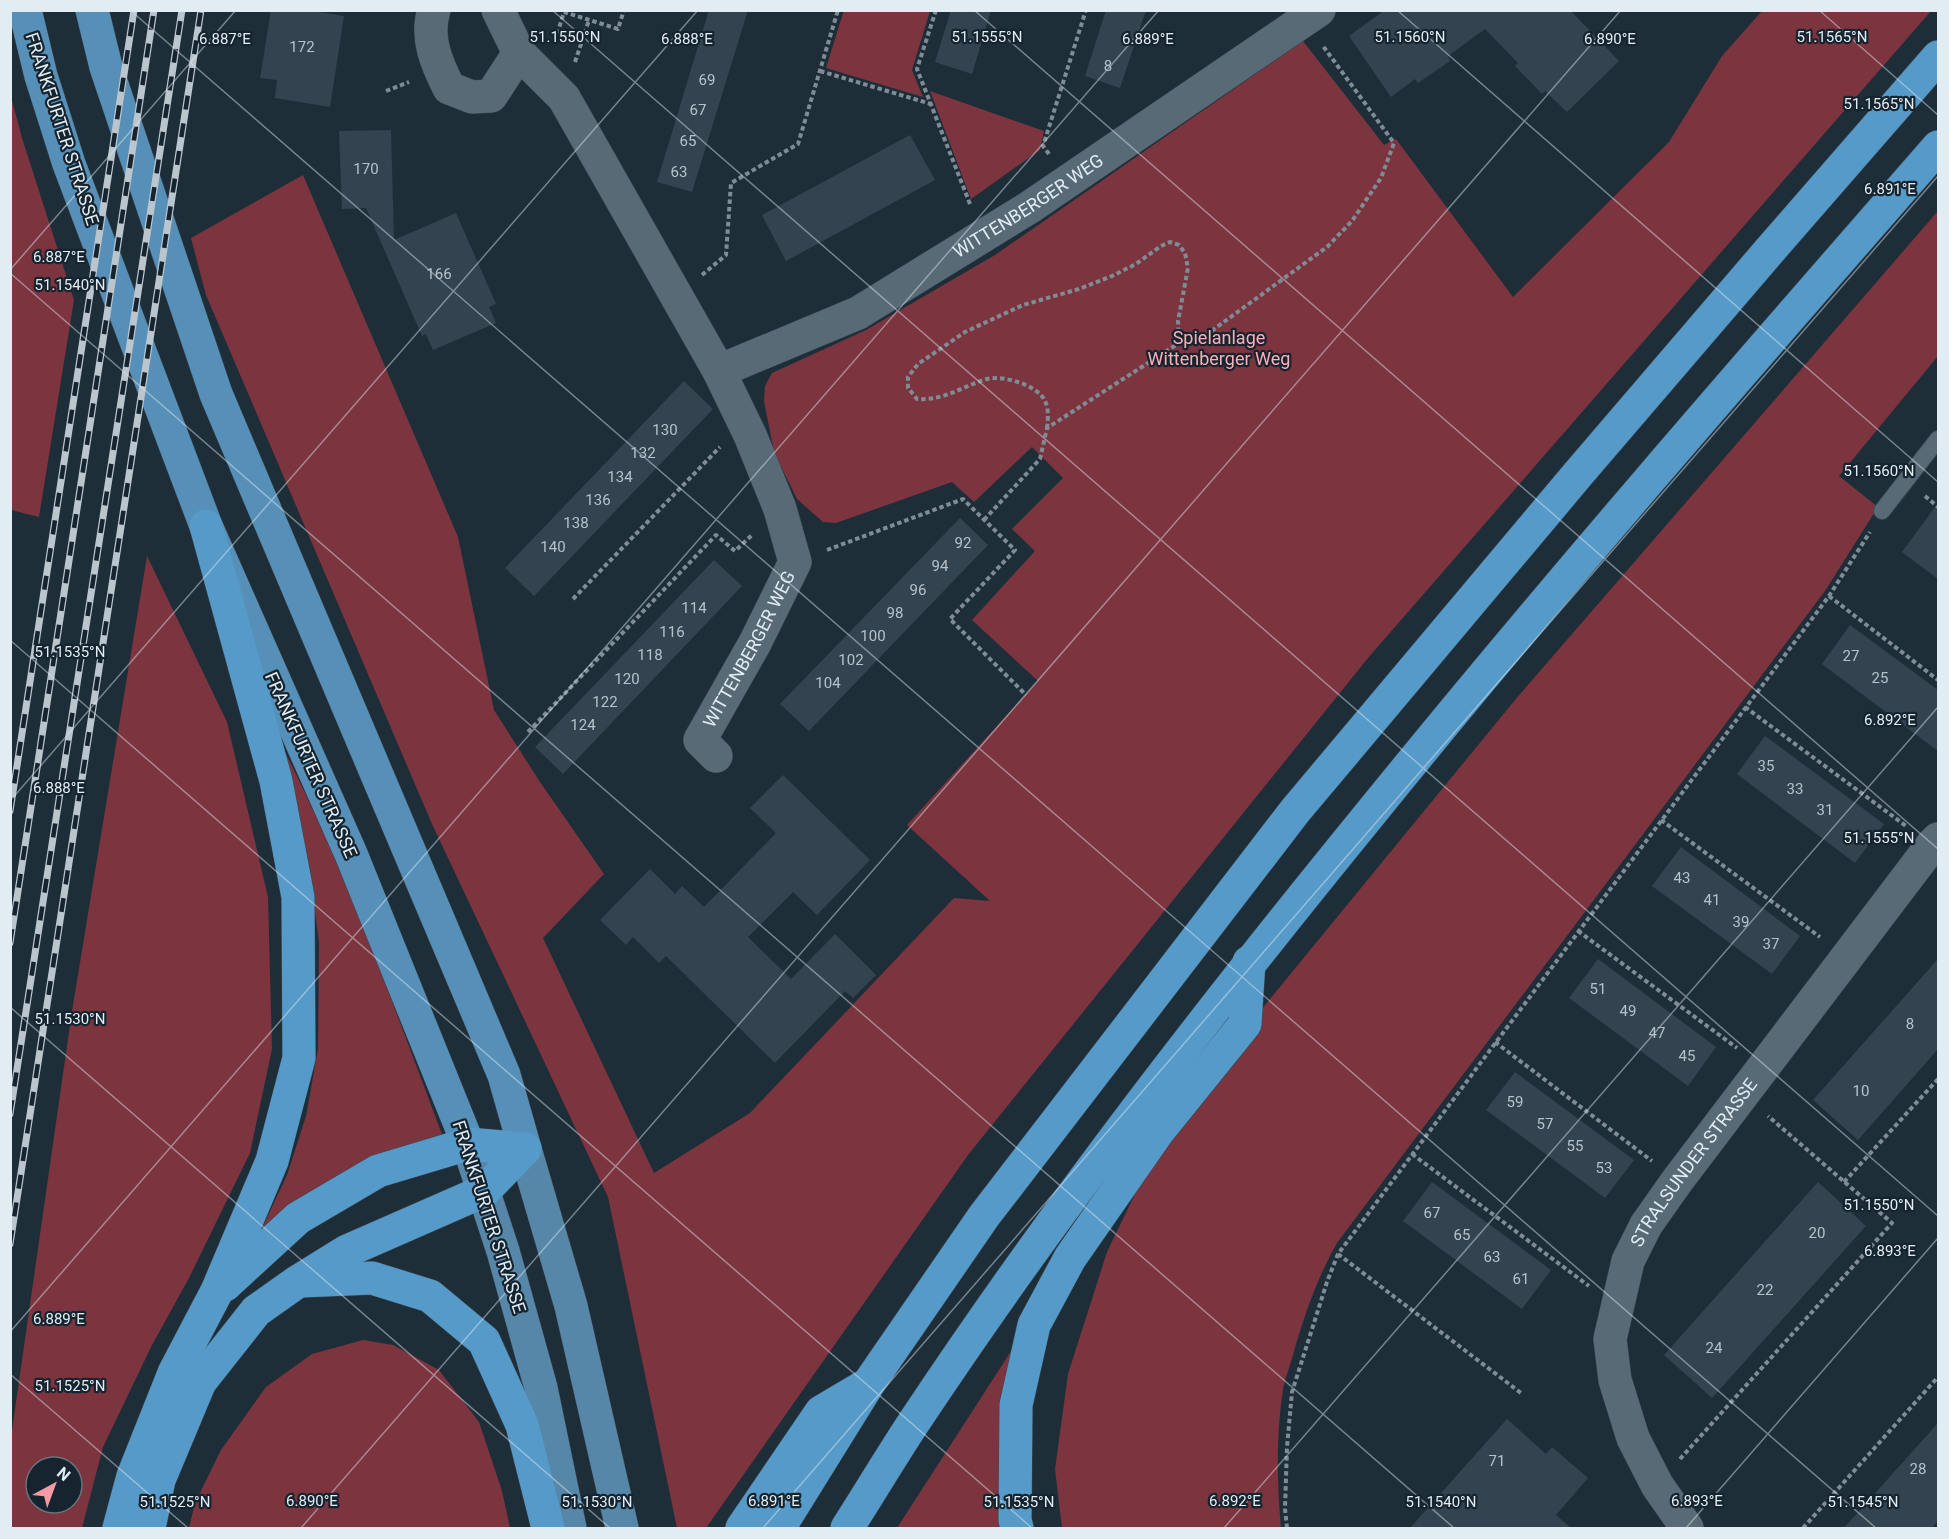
<svg xmlns="http://www.w3.org/2000/svg" width="1949" height="1539" font-family="Roboto,sans-serif">
  <style>
    .green { fill: #7c343f; fill-rule: evenodd }
    .building { fill: #334450 }
    .lines { fill: none; stroke-linecap: round; stroke-linejoin: round }
    .service-casing { stroke: #3c4953; stroke-width: 18 }
    .minor-casing { stroke: #3c4953; stroke-width: 34 }
    .primary-casing { stroke: #3c4953; stroke-width: 34 }
    .trunk-casing { stroke: #3c4953; stroke-width: 34 }
    .motorway-casing { stroke: #3c4953; stroke-width: 34 }
    .path { stroke: #7f8c95; stroke-width: 4; stroke-dasharray: 4.5 3; stroke-linecap: butt }
    .service { stroke: #586a76; stroke-width: 16 }
    .minor { stroke: #586a76; stroke-width: 33 }
    .primary { stroke: #5687a8; stroke-width: 33 }
    .trunk { stroke: #5690b8; stroke-width: 33 }
    .motorway { stroke: #559ac9; stroke-width: 33 }
    .rail-casing { stroke: #bac5cd; stroke-width: 7 }
    .rail { stroke: #15242f; stroke-width: 4.5; stroke-dasharray: 14; stroke-linecap: butt }
    .ticks { fill: none; stroke: #e2ecf3; stroke-width: 1.5; stroke-opacity: 0.45 }
    .labels { text-anchor: middle; stroke-width: 4.5; stroke-linejoin: round; paint-order: stroke }
    .number-label { font-size: 15px; fill: #b6c2ca }
    .street-label { font-size: 18px; fill: #e2ecf3; stroke: #15242f }
    .park-label { font-size: 18px; fill: #fdafb8; stroke: #15242f }
    .ticks-label { font-size: 15px; text-anchor: middle; fill: #e2ecf3; stroke: #15242f; stroke-width: 4.5; stroke-linejoin: round; paint-order: stroke }
  </style>
  <rect width="100%" height="100%" fill="#1e2e39"/>
  <g class="green">
    <polygon points="844,10 930,11 912,70 923,97 826,68"/>
    <polygon points="1762,11 1931,11 1368,658 968,1155 706,1528 677,1528 608,1197 432,824 206,295 191,238 303,175 458,537 494,710 540,782 604,874 543,938 654,1173 750,1113 954,898 990,901 907,825 1038,681 972,620 1035,551 1012,529 1063,478 1032,447 974,502 952,482 836,523 823,522 797,499 774,452 764,401 765,386 772,373 866,330 995,255 1303,41 1384,145 1396,139 1513,297 1669,142 1722,56"/>
    <polygon points="930,91 1044,131 1040,150 971,199"/>
    <polygon points="10,93 22,138 74,300 39,517 11,510"/>
    <path d="M1938 211V356L1839 476 1878 507 1825 591 1337 1243C1317 1278 1304 1316 1293 1355 1290 1366 1285 1378 1283 1390 1276 1433 1277 1485 1281 1528H1062L1055 1469 1068 1374 1107 1252 1161 1140 1247 1027 1515 700Z"/>
    <path d="M147 556 227 722 268 897 272 1049 250 1153 189 1278 152 1345 103 1447 82 1528H11V1437L72 1011ZM36 1467H72V1503H36Z"/>
    <path d="M280 742C345 869 393 1004 443 1137L257 1239 287 1175 306 1116 318 1049 319 943 311 880Z"/>
    <polygon points="363,1340 393,1345 439,1370 479,1422 502,1491 510,1528 189,1528 195,1503 221,1450 266,1387 312,1354"/>
    <polygon points="1017,1342 1000,1528 897,1528"/>
  </g>
  <g class="building">
    <polygon points="271,10 307,10 344,16 330,107 275,98 277,80 260,78"/>
    <polygon points="709,10 748,10 692,192 657,182"/>
    <polygon points="951,10 991,10 972,74 935,62"/>
    <polygon points="1106,10 1146,10 1120,88 1085,76"/>
    <polygon points="1385,10 1570,10 1619,61 1567,112 1545,91 1542,94 1515,66 1518,63 1485,29 1448,56 1450,61 1418,83 1415,79 1391,97 1349,36"/>
    <polygon points="391,130 394,240 456,213 496,304 489,307 496,323 433,350 426,334 422,336 366,208 342,209 339,131"/>
    <polygon points="910,135 935,180 786,261 762,215"/>
    <polygon points="684,381 713,409 534,596 505,568"/>
    <polygon points="1938,503 1938,579 1902,552"/>
    <polygon points="960,518 988,545 809,731 780,704"/>
    <polygon points="714,560 742,586 563,774 535,747"/>
    <polygon points="1850,625 1938,690 1938,751 1822,664"/>
    <polygon points="1765,736 1884,824 1855,863 1737,774"/>
    <polygon points="783,775 870,860 817,915 793,892 748,937 791,979 835,934 876,975 853,998 845,991 775,1063 666,956 659,963 633,937 626,945 600,920 650,869 675,894 682,886 704,907 776,833 750,808"/>
    <polygon points="1681,847 1800,936 1772,974 1652,886"/>
    <polygon points="1598,959 1716,1047 1688,1086 1569,998"/>
    <polygon points="1938,959 1938,1049 1858,1140 1813,1100"/>
    <polygon points="1515,1072 1634,1160 1605,1198 1486,1110"/>
    <polygon points="1432,1182 1551,1270 1522,1309 1403,1221"/>
    <polygon points="1818,1182 1866,1226 1712,1398 1664,1355"/>
    <polygon points="1507,1419 1546,1454 1552,1447 1588,1478 1556,1515 1571,1528 1410,1528"/>
    <polygon points="1938,1423 1938,1521 1932,1528 1844,1528"/>
  </g>
  <g class="lines">
    <defs>
      <polyline id="service" points="1882,511 1938,439"/>
      <g id="minor">
        <path d="M434 10C425 38 437 64 449 88L472 97 491 96 519 53"/>
        <path id="s1" d="M498 10 519 53 564 98 719 371 858 313 1030 207 1319 10"/>
        <path id="s2" d="M716 756 700 740 755 643 795 562 780 509 750 435 719 371"/>
        <path id="s3" d="M1687 1528 1657 1485 1633 1438 1615 1380 1610 1339 1628 1261 1646 1225 1677 1181 1932 845 1938 839"/>
      </g>
      <g id="primary">
        <polyline points="468,1144 503,1251 541,1388 570,1528"/>
        <polyline points="525,1149 571,1306 622,1528"/>
      </g>
      <g id="trunk">
        <polyline points="25,10 41,76 69,164 206,526 351,854 468,1144"/>
        <polyline points="92,10 106,67 216,394 504,1075 525,1149"/>
      </g>
      <g id="motorway">
        <polyline points="301,1281 372,1278 430,1296 484,1341 522,1425 548,1528"/>
        <polyline points="225,1285 298,1218 378,1171 468,1144 525,1149"/>
        <polyline points="119,1528 133,1476 174,1373 217,1291 272,1161 299,1058 298,897 276,781 206,526"/>
        <polyline points="149,1528 159,1480 200,1382 256,1311 297,1282 347,1251 484,1191 525,1149"/>
        <polyline points="742,1528 821,1412 865,1386"/>
        <polyline points="779,1528 869,1383 984,1216 1295,811 1578,474 1770,250 1938,57"/>
        <path d="M847 1528C871 1491 893 1453 918 1416 1057 1207 1211 1009 1370 814 1554 587 1746 367 1938 147"/>
        <polyline points="1017,1528 1015,1520 1016,1405 1034,1325 1070,1258 1157,1133 1245,1024 1249,962"/>
      </g>
    </defs>
    <use href="#service" class="service-casing"/>
    <use href="#minor" class="minor-casing"/>
    <use href="#primary" class="primary-casing"/>
    <use href="#trunk" class="trunk-casing"/>
    <use href="#motorway" class="motorway-casing"/>
    <g class="path">
      <polyline points="936,10 917,69 970,204"/>
      <polyline points="555,41 564,12 618,29 624,10"/>
      <polyline points="575,62 589,20"/>
      <polyline points="820,71 931,104"/>
      <polyline points="386,91 409,82"/>
      <polyline points="1049,154 1043,146 1086,10"/>
      <polyline points="702,275 726,255 731,183 798,144 838,10"/>
      <path d="M1047 428C1048 420 1049 409 1045 401 1038 385 1003 375 987 379 963 386 944 401 917 399L908 388V377L918 364 965 332 1023 305 1079 289 1112 276 1136 264 1161 246 1170 242 1179 245 1185 253 1188 268 1178 321 1179 343"/>
      <polyline points="1925,496 1938,507"/>
      <polyline points="984,520 1040,459 1047,428 1179,343 1199,340 1327,247 1352,221 1381,178 1394,143 1323,46"/>
      <polyline points="827,550 963,499 1015,550 950,619 1026,695"/>
      <polyline points="1829,596 1938,680"/>
      <polyline points="573,599 720,447"/>
      <polyline points="1745,707 1906,826"/>
      <polyline points="528,732 716,535 735,551 752,535"/>
      <polyline points="1661,820 1820,937"/>
      <polyline points="1578,931 1737,1048"/>
      <polyline points="1495,1042 1652,1161"/>
      <polyline points="1412,1154 1589,1286"/>
      <polyline points="1844,1182 1938,1079"/>
      <polyline points="1338,1254 1521,1393"/>
      <polyline points="1680,1459 1892,1223 1768,1116"/>
      <polyline points="1287,1528 1285,1509 1287,1447 1292,1392 1327,1282 1338,1254 1829,596 1870,532"/>
      <polyline points="1803,1528 1938,1377"/>
    </g>
    <use href="#service" class="service"/>
    <use href="#minor" class="minor"/>
    <use href="#primary" class="primary"/>
    <use href="#trunk" class="trunk"/>
    <use href="#motorway" class="motorway"/>
    <defs>
      <g id="rail">
        <polyline points="10,811 134,10"/>
        <polyline points="10,943 154,10"/>
        <polyline points="10,1114 182,10"/>
        <polyline points="10,1244 201,10"/>
      </g>
    </defs>
    <use href="#rail" class="rail-casing"/>
    <use href="#rail" class="rail"/>
  </g>
  <path class="ticks" d="M130 10 1876 1528M552 10 1938 1216M974 10 1938 849M1397 10 1938 482M1819 10 1938 115M10 270 236 10M10 273 1454 1528M10 640 1032 1528M10 801 698 10M10 1007 610 1528M10 1332 1159 10M10 1374 188 1528M301 1528 1621 10M763 1528 1938 176M1224 1528 1938 707M1686 1528 1938 1238"/>
  <g class="labels">
    <g class="number-label">
      <text x="302" y="52">172</text>
      <text x="1108" y="71">8</text>
      <text x="707" y="85">69</text>
      <text x="698" y="115">67</text>
      <text x="688" y="146">65</text>
      <text x="366" y="174">170</text>
      <text x="679" y="177">63</text>
      <text x="439" y="279">166</text>
      <text x="665" y="435">130</text>
      <text x="643" y="458">132</text>
      <text x="620" y="482">134</text>
      <text x="598" y="505">136</text>
      <text x="576" y="528">138</text>
      <text x="963" y="548">92</text>
      <text x="553" y="552">140</text>
      <text x="940" y="571">94</text>
      <text x="918" y="595">96</text>
      <text x="694" y="613">114</text>
      <text x="895" y="618">98</text>
      <text x="672" y="637">116</text>
      <text x="873" y="641">100</text>
      <text x="650" y="660">118</text>
      <text x="1851" y="661">27</text>
      <text x="851" y="665">102</text>
      <text x="1880" y="683">25</text>
      <text x="627" y="684">120</text>
      <text x="828" y="688">104</text>
      <text x="605" y="707">122</text>
      <text x="583" y="730">124</text>
      <text x="1766" y="771">35</text>
      <text x="1795" y="794">33</text>
      <text x="1825" y="815">31</text>
      <text x="1682" y="883">43</text>
      <text x="1712" y="905">41</text>
      <text x="1741" y="927">39</text>
      <text x="1771" y="949">37</text>
      <text x="1598" y="994">51</text>
      <text x="1628" y="1016">49</text>
      <text x="1910" y="1029">8</text>
      <text x="1657" y="1038">47</text>
      <text x="1687" y="1061">45</text>
      <text x="1861" y="1096">10</text>
      <text x="1515" y="1107">59</text>
      <text x="1545" y="1129">57</text>
      <text x="1575" y="1151">55</text>
      <text x="1604" y="1173">53</text>
      <text x="1432" y="1218">67</text>
      <text x="1817" y="1238">20</text>
      <text x="1462" y="1240">65</text>
      <text x="1492" y="1262">63</text>
      <text x="1521" y="1284">61</text>
      <text x="1765" y="1295">22</text>
      <text x="1714" y="1353">24</text>
      <text x="1497" y="1466">71</text>
      <text x="1918" y="1474">28</text>
    </g>
    <g class="street-label">
      <text transform="translate(62 129) rotate(72)" y="6">FRANKFURTER STRASSE</text>
      <text dy="6" stroke="none"><textPath href="#s1" startOffset="777">WITTENBERGER WEG</textPath></text>
      <text dy="6" stroke="none"><textPath href="#s2" startOffset="126">WITTENBERGER WEG</textPath></text>
      <text transform="translate(311 765) rotate(66)" y="6">FRANKFURTER STRASSE</text>
      <text dy="6" stroke="none"><textPath href="#s3" startOffset="406">STRALSUNDER STRASSE</textPath></text>
      <text transform="translate(489 1217) rotate(72)" y="6">FRANKFURTER STRASSE</text>
    </g>
    <g class="park-label">
      <text x="1219" y="344">Spielanlage<tspan x="1219" dy="21">Wittenberger Weg</tspan></text>
    </g>
  </g>
  <g class="ticks-label">
    <text x="565" y="42">51.1550°N</text>
    <text x="987" y="42">51.1555°N</text>
    <text x="1410" y="42">51.1560°N</text>
    <text x="1832" y="42">51.1565°N</text>
    <text x="225" y="44">6.887°E</text>
    <text x="687" y="44">6.888°E</text>
    <text x="1148" y="44">6.889°E</text>
    <text x="1610" y="44">6.890°E</text>
    <text x="1879" y="109">51.1565°N</text>
    <text x="1890" y="194">6.891°E</text>
    <text x="59" y="262">6.887°E</text>
    <text x="70" y="290">51.1540°N</text>
    <text x="1879" y="476">51.1560°N</text>
    <text x="70" y="657">51.1535°N</text>
    <text x="1890" y="725">6.892°E</text>
    <text x="59" y="793">6.888°E</text>
    <text x="1879" y="843">51.1555°N</text>
    <text x="70" y="1024">51.1530°N</text>
    <text x="1879" y="1210">51.1550°N</text>
    <text x="1890" y="1256">6.893°E</text>
    <text x="59" y="1324">6.889°E</text>
    <text x="70" y="1391">51.1525°N</text>
    <text x="312" y="1506">6.890°E</text>
    <text x="774" y="1506">6.891°E</text>
    <text x="1235" y="1506">6.892°E</text>
    <text x="1697" y="1506">6.893°E</text>
    <text x="175" y="1507">51.1525°N</text>
    <text x="597" y="1507">51.1530°N</text>
    <text x="1019" y="1507">51.1535°N</text>
    <text x="1441" y="1507">51.1540°N</text>
    <text x="1863" y="1507">51.1545°N</text>
  </g>
  <rect width="1949" height="1539" fill="none" stroke="#e2ecf3" stroke-width="24"/>
  <g transform="translate(54 1485) rotate(41)"><circle r="28" fill="#15242f" stroke="#67747d" stroke-width="1.5"/>
  <path d="M0-4.5L10 22L0 15L-10 22Z" fill="#f49aa5"/>
  <text y="-9" font-size="16" font-weight="bold" text-anchor="middle" fill="#e2ecf3">N</text>
  </g>
</svg>
